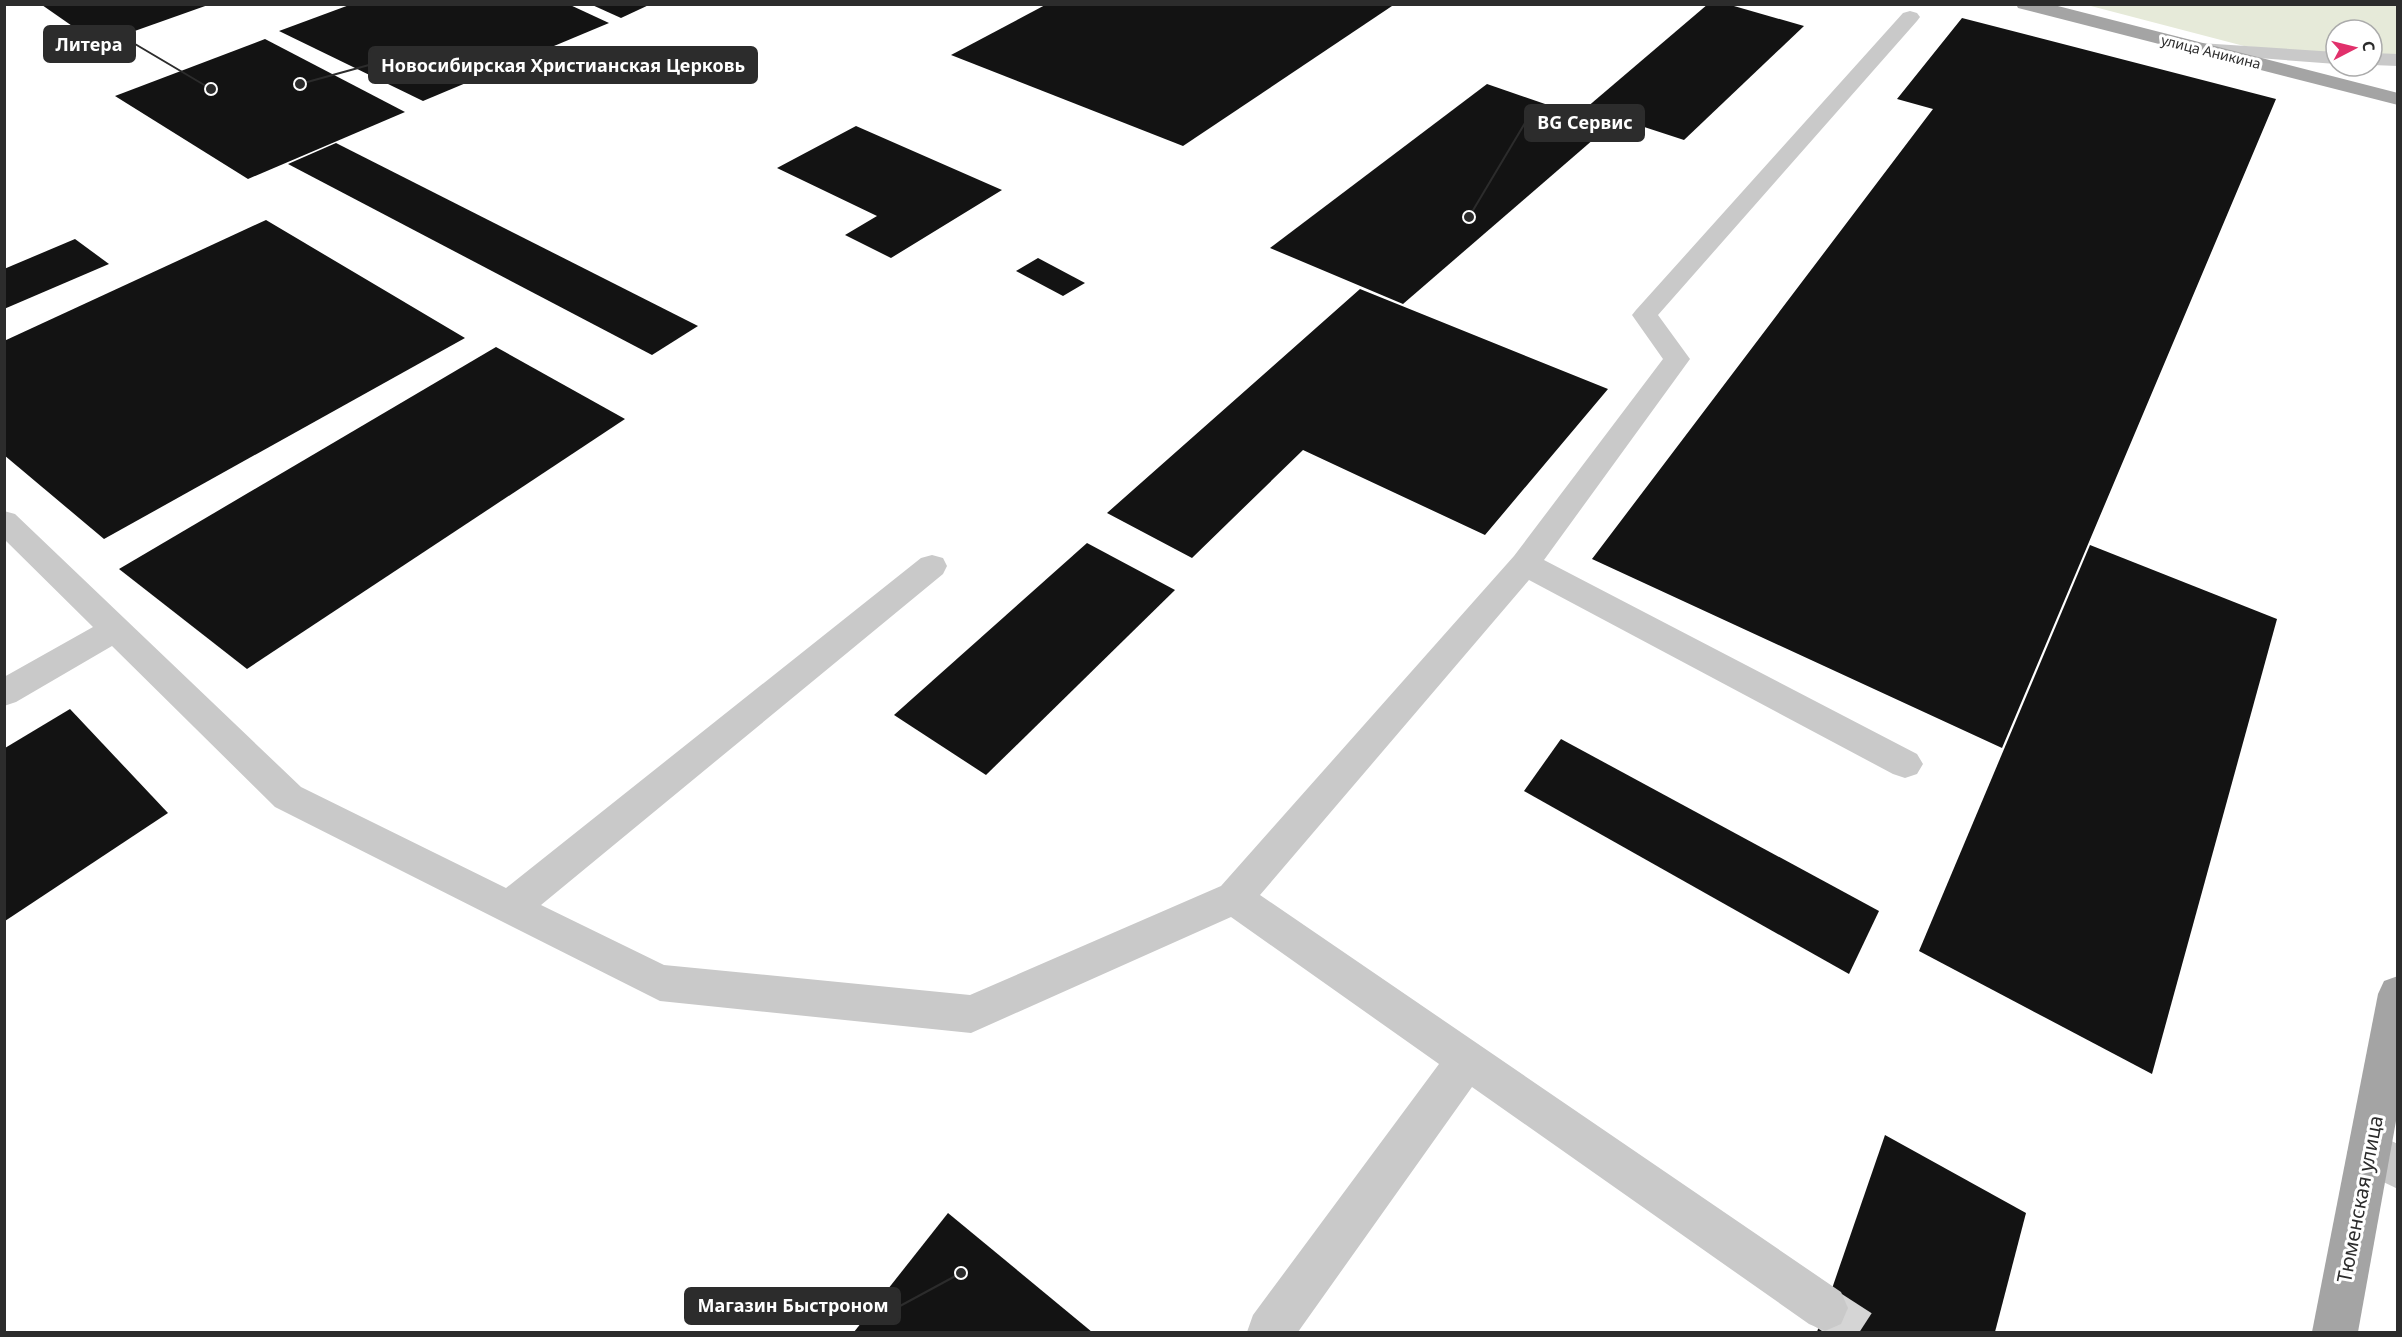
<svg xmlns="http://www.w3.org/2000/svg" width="2402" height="1337" font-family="'Noto Sans',sans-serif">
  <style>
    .green { fill: #e6ead9 }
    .building { fill: #131313 }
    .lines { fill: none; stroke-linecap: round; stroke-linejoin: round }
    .minor-tunnel { stroke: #d5d5d5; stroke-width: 42; stroke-dasharray: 42 21; stroke-linecap: butt }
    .path { stroke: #c9c9c9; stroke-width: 2; stroke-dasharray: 2 2; stroke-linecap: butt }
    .minor { fill: #c9c9c9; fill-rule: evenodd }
    .major { fill: #a4a4a4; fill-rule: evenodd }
    .labels { text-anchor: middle; stroke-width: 6; stroke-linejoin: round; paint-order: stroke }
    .far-street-label { font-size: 14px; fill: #2c2c2c; stroke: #fff }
    .near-street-label { font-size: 20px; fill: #2c2c2c; stroke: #fff }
    .leader { fill: none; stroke: #2c2c2c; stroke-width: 2 }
    .callout-dot { fill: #2c2c2c; stroke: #fff; stroke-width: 2 }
    .callout { fill: #2c2c2c; stroke: #2c2c2c; stroke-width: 2 }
    .callout-label { font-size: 18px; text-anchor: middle; font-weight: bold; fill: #fff }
  </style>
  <rect width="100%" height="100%" fill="#fff"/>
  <polygon class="green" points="2087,5 2397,5 2397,55 2372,55 2372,30 2336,30 2336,55 2332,55 2244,46"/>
  <g class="building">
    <polygon points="352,4 568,4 609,23 423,101 279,31"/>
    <polygon points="590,4 651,4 621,18"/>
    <polygon points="1047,4 1395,4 1183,146 951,55"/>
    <polygon points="1708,4 1727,4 1804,26 1684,140 1586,108"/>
    <polygon points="42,5 208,5 98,44"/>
    <polygon points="1962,18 2276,99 2002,748 1592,559 1933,109 1897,99"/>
    <polygon points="265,39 405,112 248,179 115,96"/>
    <polygon points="1487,84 1609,126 1403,304 1270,248"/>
    <polygon points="856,126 1002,190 891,258 845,235 877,216 777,168"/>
    <polygon points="336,143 698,326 652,355 288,164"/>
    <polygon points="266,220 465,338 104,539 4,455 4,341"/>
    <polygon points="75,239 109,264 4,309 4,269"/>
    <polygon points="1038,258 1085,283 1063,296 1016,271"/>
    <polygon points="1360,289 1608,389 1485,535 1303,450 1192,558 1107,513"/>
    <polygon points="496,347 625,419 247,669 119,569"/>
    <polygon points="1087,543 1175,590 986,775 894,715"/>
    <polygon points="2090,545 2277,619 2152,1074 1919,951"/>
    <polygon points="70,709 168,813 5,921 5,748"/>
    <polygon points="1561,739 1879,911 1849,974 1524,791"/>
    <polygon points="1885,1135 2026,1213 1995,1332 1817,1332"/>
    <polygon points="948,1213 1092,1332 854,1332"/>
  </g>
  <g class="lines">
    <polyline class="minor-tunnel" points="1825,1308 1862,1332"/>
    <polyline class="path" points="2395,4 2398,5"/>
    <g class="minor">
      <polygon points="1910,11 1917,13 1920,17 1917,21 1658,315 1690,359 1544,560 1917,754 1923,764 1917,774 1905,778 1893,774 1529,580 1260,895 1841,1292 1848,1308 1841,1324 1825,1331 1809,1324 1472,1087 1298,1332 1247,1332 1253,1315 1439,1064 1231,917 971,1033 660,1001 275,807 112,646 16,702 4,706 4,677 93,627 4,539 4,511 15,514 301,787 506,888 921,558 932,555 943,558 947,566 943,574 541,905 664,965 970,995 1221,886 1514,556 1663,359 1632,315 1636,310 1903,13"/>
      <polygon points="2200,43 2336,52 2336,64 2193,53 2190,49 2193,45"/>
      <polygon points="2372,53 2398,54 2398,66 2372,65"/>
      <polygon points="2369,1131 2398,1144 2398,1189 2354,1168 2347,1153 2354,1138"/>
    </g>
    <g class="major">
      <polygon points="2016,4 2050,4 2398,93 2398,105 2018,8"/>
      <polygon points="2398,976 2398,1110 2358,1332 2312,1332 2378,994 2384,981"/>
    </g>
  </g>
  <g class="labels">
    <g class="far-street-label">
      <text transform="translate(2211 52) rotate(14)" y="5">улица Аникина</text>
    </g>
    <g class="near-street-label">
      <text transform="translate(2360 1199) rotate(-79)" y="7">Тюменская улица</text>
    </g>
  </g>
  <path class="leader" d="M211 89L135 44M300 84L369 65M1469 217L1525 123M961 1273L900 1306"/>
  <g class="callout-dot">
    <circle cx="211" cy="89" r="6"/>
    <circle cx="300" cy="84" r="6"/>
    <circle cx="1469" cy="217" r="6"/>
    <circle cx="961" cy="1273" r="6"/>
  </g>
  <g class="callout">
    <rect x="44" y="26" width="91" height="36" rx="6"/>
    <rect x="369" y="47" width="388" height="36" rx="6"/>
    <rect x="1525" y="105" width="119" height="36" rx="6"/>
    <rect x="685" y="1288" width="215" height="36" rx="6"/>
  </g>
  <g class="callout-label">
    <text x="89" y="51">Литера</text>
    <text x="563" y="72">Новосибирская Христианская Церковь</text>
    <text x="1585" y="129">BG Сервис</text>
    <text x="793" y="1312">Магазин Быстроном</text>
  </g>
  <rect width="2402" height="1337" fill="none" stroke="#2c2c2c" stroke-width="12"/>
  <g transform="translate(2354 48) rotate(83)"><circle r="28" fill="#ffffff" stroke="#ababab" stroke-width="1.5"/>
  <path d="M0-4.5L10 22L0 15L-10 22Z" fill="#e1306b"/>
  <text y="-9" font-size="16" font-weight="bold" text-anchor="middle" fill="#2c2c2c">С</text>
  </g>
</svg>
